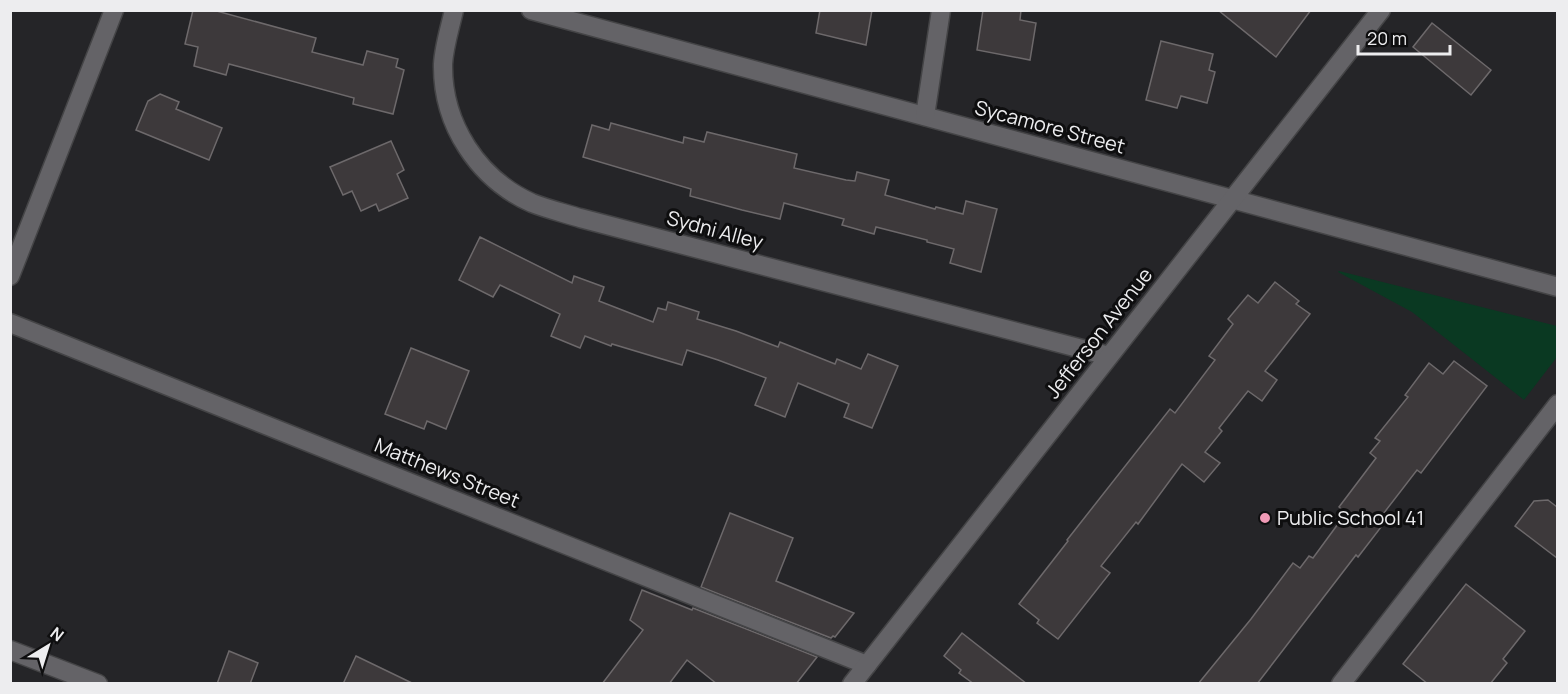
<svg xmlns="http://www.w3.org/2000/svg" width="1568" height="694" font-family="Manrope,sans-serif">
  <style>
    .green { fill: #0a3922 }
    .building { fill: #3d393b; stroke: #6d696b; stroke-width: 1.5 }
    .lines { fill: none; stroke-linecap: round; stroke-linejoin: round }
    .minor-casing { stroke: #444446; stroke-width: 21 }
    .minor { stroke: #646367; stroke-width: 18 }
    .poi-dot { fill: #f09ab6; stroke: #0e0e0f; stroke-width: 2 }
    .labels { text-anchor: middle; stroke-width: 6; stroke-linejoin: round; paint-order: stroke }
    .street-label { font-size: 20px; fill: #ededef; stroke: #0e0e0f }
    .poi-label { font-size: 20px; fill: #ededef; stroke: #0e0e0f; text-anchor: start }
  </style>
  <rect width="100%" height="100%" fill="#252528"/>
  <polygon class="green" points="1339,271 1557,326 1557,357 1524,400 1412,312 1338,272"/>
  <g class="building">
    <polygon points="193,10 213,10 316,38 312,52 363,65 367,51 398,59 396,67 404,70 393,114 353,104 354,98 229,64 226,75 194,66 198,47 185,44"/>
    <polygon points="820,10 872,10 866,45 816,33"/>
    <polygon points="983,10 1021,10 1020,20 1036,23 1030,60 977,50"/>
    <polygon points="1218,10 1311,10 1276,57"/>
    <polygon points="1432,23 1491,70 1471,95 1413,47"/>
    <polygon points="1161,41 1213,54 1209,70 1215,72 1207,103 1181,96 1177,108 1146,100"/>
    <polygon points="160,94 179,102 176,109 222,128 209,160 136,130 148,101"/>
    <polygon points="611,123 683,143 684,137 704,142 707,132 797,154 794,168 846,180 855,181 857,172 889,180 885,195 935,209 936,207 963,214 966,201 997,209 981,272 950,263 954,249 927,242 927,240 876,227 874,234 842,225 844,219 784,203 780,219 742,210 690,196 691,189 583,157 592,125 609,130"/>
    <polygon points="391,141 404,170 397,174 408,198 379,211 376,204 361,211 352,191 343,195 330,167"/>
    <polygon points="480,237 572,283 574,276 604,287 599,301 653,322 658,308 666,310 668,302 699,312 697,319 736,331 778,347 780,342 835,364 837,359 861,369 868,354 898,366 872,428 844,417 849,404 798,383 785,417 755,405 766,378 718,360 687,350 682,365 612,344 611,346 585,336 580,348 551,336 560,314 500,285 493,297 459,280"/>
    <polygon points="1275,282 1299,301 1296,304 1310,314 1265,371 1277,380 1262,401 1248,391 1219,428 1222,431 1205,452 1220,463 1204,482 1182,464 1138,524 1136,522 1101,566 1110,573 1058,639 1037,623 1039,620 1019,604 1068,541 1067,540 1170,409 1175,413 1215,360 1209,356 1233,324 1228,319 1248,295 1258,303"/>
    <polygon points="411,348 469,371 446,429 427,421 424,429 385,414"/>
    <polygon points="1454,361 1487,386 1421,473 1417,470 1380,518 1385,522 1358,557 1356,555 1257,684 1198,684 1251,619 1293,563 1300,568 1309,556 1313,558 1346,513 1339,507 1376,458 1370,453 1380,441 1375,438 1408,397 1405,395 1429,363 1443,374"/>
    <polygon points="1548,500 1557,507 1557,558 1515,526 1534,501"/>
    <polygon points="730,513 793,538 776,581 854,613 835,637 833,636 831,638 701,587"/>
    <polygon points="1466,584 1525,631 1503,659 1507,663 1490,684 1428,684 1403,664"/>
    <polygon points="642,590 692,610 693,608 817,657 796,684 717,684 687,660 669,684 602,684 643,630 630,620"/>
    <polygon points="962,633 1027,684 974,684 959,673 961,670 944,656"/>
    <polygon points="229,651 258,663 250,684 217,684"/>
    <polygon points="356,656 414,684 343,684"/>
  </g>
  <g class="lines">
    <defs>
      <g id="minor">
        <path d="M454 10C450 28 444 46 443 64 442 124 478 179 532 203 547 209 564 213 580 218L1109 356"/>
        <polyline points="531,10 1558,287"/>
        <polyline points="925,116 941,10"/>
        <polyline points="10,276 114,10"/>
        <polyline points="10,323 867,665"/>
        <polyline points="10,650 98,684"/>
        <polyline points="852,684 1381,10"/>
        <polyline points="1341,684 1558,404"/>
      </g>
    </defs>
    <use href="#minor" class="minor-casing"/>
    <use href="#minor" class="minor"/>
  </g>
  <circle class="poi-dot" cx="1265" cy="518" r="6"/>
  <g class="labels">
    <g class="street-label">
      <text transform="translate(1050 127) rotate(15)" y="7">Sycamore Street</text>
      <text transform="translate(715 230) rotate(15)" y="7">Sydni Alley</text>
      <text transform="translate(1099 333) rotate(-52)" y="7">Jefferson Avenue</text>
      <text transform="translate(447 473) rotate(22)" y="7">Matthews Street</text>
    </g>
    <g class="poi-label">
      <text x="1277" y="525">Public School 41</text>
    </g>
  </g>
  <rect width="1568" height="694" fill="none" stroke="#ededef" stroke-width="24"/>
  <g transform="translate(48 646) rotate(38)" stroke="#0e0e0f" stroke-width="4.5" paint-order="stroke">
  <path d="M0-4.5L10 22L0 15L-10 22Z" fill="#ededef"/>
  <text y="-9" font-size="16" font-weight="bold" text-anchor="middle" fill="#ededef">N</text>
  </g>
  <path d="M1358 45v9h92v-9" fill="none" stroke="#ededef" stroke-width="3"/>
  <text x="1367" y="45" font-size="18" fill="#ededef" stroke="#0e0e0f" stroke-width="4.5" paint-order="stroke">20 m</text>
</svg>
